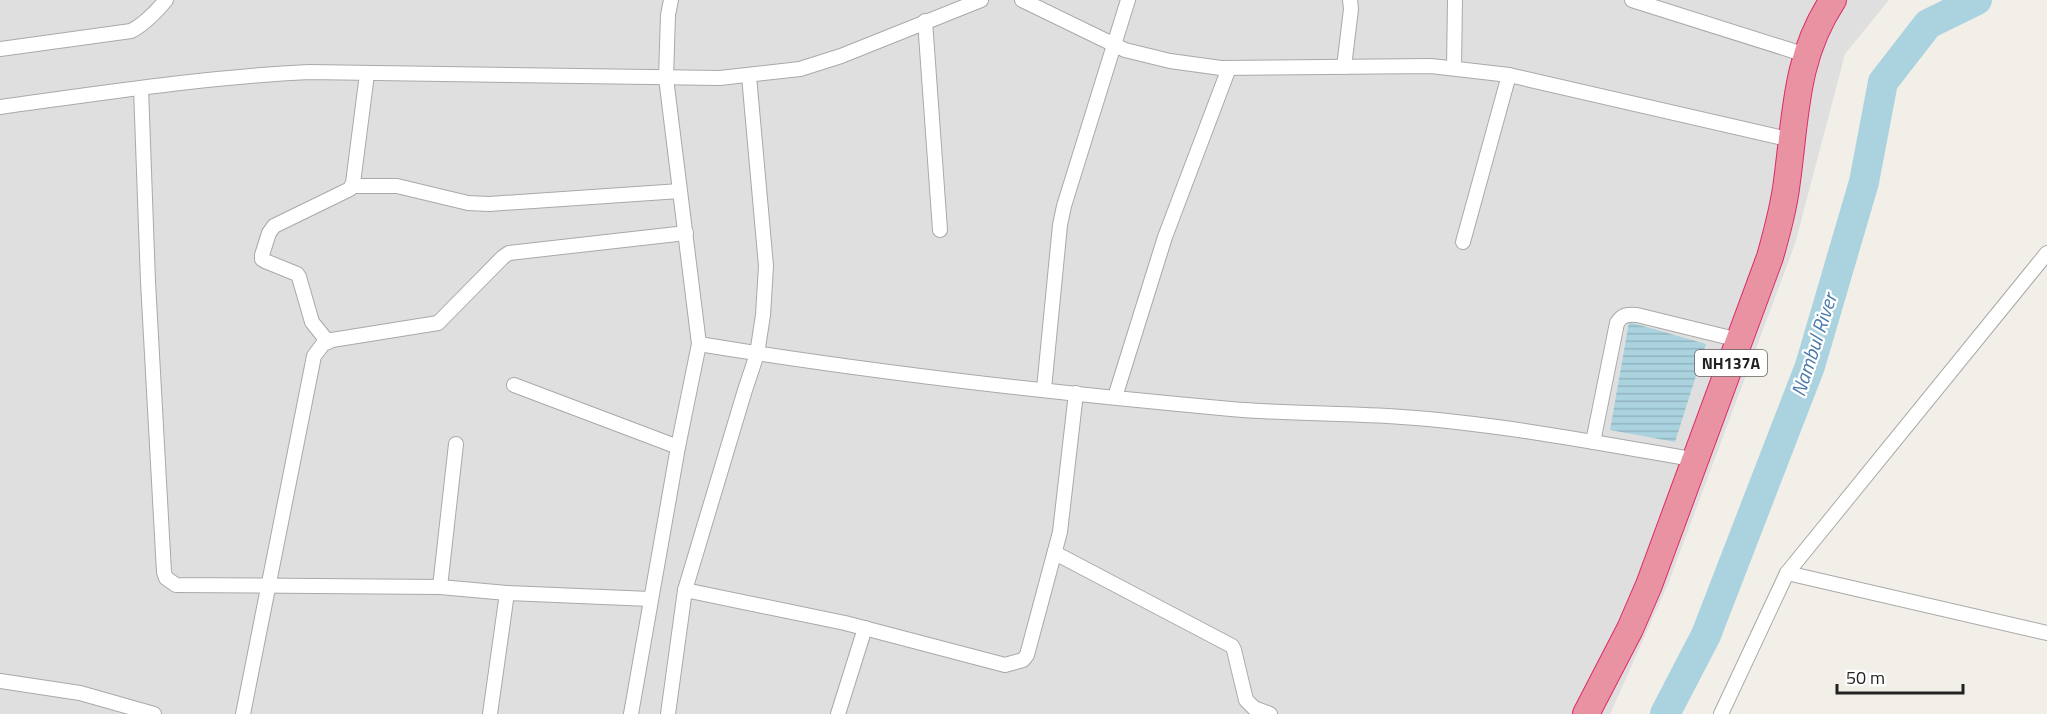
<svg xmlns="http://www.w3.org/2000/svg" width="2047" height="714" font-family="'Titillium Web',sans-serif">
  <style>
    .residential { fill: #e0dfdf }
    .water { fill: url(#water-rules) }
    .lines { fill: none; stroke-linecap: round; stroke-linejoin: round }
    .river { stroke: #aad3df; stroke-width: 30 }
    .street-casing { stroke: #a9a9a9; stroke-width: 16 }
    .highway-casing { stroke: #dc2a67; stroke-width: 28 }
    .street { stroke: #fff; stroke-width: 14 }
    .highway { stroke: #e892a2; stroke-width: 26 }
    .labels { text-anchor: middle; stroke-width: 4.5; stroke-linejoin: round; paint-order: stroke }
    .shield { fill: #fff; stroke: #646464; stroke-width: 1.5 }
    .shield-label { font-size: 16px; font-weight: bold; fill: #222 }
    .water-label { font-size: 20px; font-style: italic; fill: #4a7aab; stroke: #fff }
  </style>
  <defs>
    <pattern id="water-rules" width="6" height="5" patternUnits="userSpaceOnUse" patternTransform="scale(1.5)"><rect width="6" height="5" fill="#aad3df"/><path d="M0 2.5h6" fill="none" stroke="#92b5bf"/></pattern>
  </defs>
  <rect width="100%" height="100%" fill="#f2efe9"/>
  <polygon class="residential" points="0,0 1889,0 1845,54 1795,244 1668,584 1610,714 0,714"/>
  <polygon class="water" points="1629,322 1706,344 1675,442 1610,430"/>
  <g class="lines">
    <polyline class="river" points="1665,714 1706,635 1810,366 1864,182 1883,82 1928,24 1977,0"/>
    <defs>
      <g id="street">
        <polyline points="1022,0 1125,50 1170,61 1221,68 1431,66 1509,75 1792,140"/>
        <polyline points="1632,0 1806,55"/>
        <polyline points="925,21 940,230"/>
        <path d="M0 49 131 31C145 24 156 12 166 0"/>
        <polyline points="1344,67 1351,9 1350,0"/>
        <polyline points="1454,68 1455,0"/>
        <polyline points="141,88 148,282 164,572 166,578 176,585 440,587 507,593 650,599"/>
        <path d="M0 107C102 93 205 77 309 72L720 78 800 69 841 56 981 0"/>
        <polyline points="352,186 397,186 468,203 489,204 680,191"/>
        <polyline points="1463,242 1509,75"/>
        <polyline points="328,342 312,322 299,277 297,274 265,261 262,259 262,255 269,233 274,226 350,189 353,183 367,74"/>
        <path d="M699 344C875 373 1053 393 1231 409 1288 414 1345 413 1402 417 1501 424 1599 443 1697 460"/>
        <polyline points="514,385 678,447"/>
        <polyline points="1044,389 1060,225 1064,206 1128,0"/>
        <polyline points="1115,397 1165,237 1229,68"/>
        <path d="M1593 442 1617 323C1622 315 1627 314 1637 315L1739 340"/>
        <polyline points="1055,553 1232,646 1234,650 1246,700 1254,708 1270,714"/>
        <polyline points="1787,573 2047,633"/>
        <polyline points="440,587 456,444"/>
        <polyline points="685,590 845,623 1005,665 1023,660 1027,655 1060,532 1076,393"/>
        <polyline points="0,681 80,693 154,714"/>
        <polyline points="243,714 314,356 323,344 332,340 438,323 503,257 509,253 686,233"/>
        <polyline points="490,714 507,593"/>
        <polyline points="631,714 678,447 699,344 666,78 668,15 671,0"/>
        <polyline points="668,714 685,590 745,390 757,354 763,315 766,266 749,76"/>
        <polyline points="838,714 865,628"/>
        <polyline points="1721,714 1787,573 2047,253"/>
      </g>
      <path id="highway" d="M1586 714 1630 629 1649 585 1770 257C1777 232 1784 207 1787 181 1796 115 1795 57 1833 0"/>
    </defs>
    <use href="#street" class="street-casing"/>
    <use href="#highway" class="highway-casing"/>
    <use href="#street" class="street"/>
    <use href="#highway" class="highway"/>
  </g>
  <g class="labels">
    <rect class="shield" x="1695" y="350" width="72" height="26" rx="4.5"/>
    <g class="shield-label">
      <text x="1731" y="369">NH137A</text>
    </g>
    <g class="water-label">
      <text transform="translate(1814 345) rotate(-72)" y="7">Nambul River</text>
    </g>
  </g>
  <path d="M1837 684v9h126v-9" fill="none" stroke="#222222" stroke-width="3"/>
  <text x="1846" y="684" font-size="18" fill="#222222" stroke="#ffffff" stroke-width="4.5" paint-order="stroke">50 m</text>
</svg>
